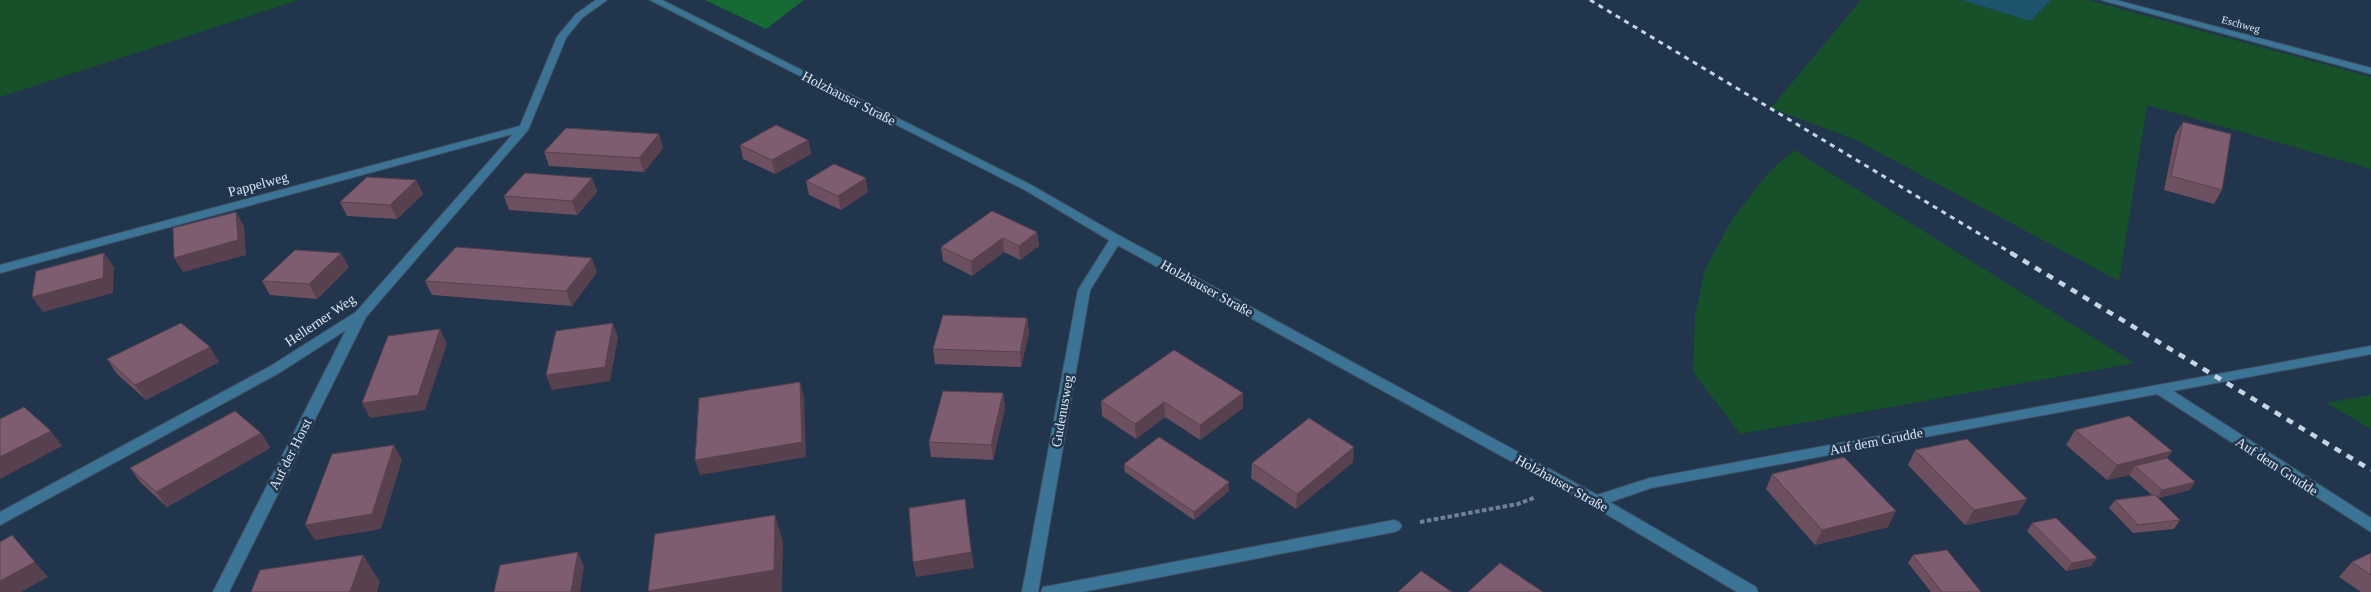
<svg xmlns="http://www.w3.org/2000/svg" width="2371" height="592" font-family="Georgia,serif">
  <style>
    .green { fill: #16512a }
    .forest { fill: #166b35 }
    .water { fill: #1d536c }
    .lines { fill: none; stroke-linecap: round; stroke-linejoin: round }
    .service-casing { stroke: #3f5167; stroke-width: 2 }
    .minor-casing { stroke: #3f5167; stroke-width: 2 }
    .tertiary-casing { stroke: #3f5167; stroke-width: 2 }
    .path { stroke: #718195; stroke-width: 4; stroke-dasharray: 4.5 2.5; stroke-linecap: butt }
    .service { fill: #3b7495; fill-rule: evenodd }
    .minor { fill: #3b7495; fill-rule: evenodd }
    .tertiary { fill: #3b7495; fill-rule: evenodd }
    .rail-far1 { stroke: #c7d4e4; stroke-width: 3; stroke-dasharray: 5 5; stroke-linecap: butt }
    .rail { stroke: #c7d4e4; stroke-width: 4.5; stroke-dasharray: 7 7; stroke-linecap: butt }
    .wall { fill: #6c505f }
    .shaded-wall { fill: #58414e }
    .building { fill: #7d5d6f; stroke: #58414e }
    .labels { text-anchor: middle; stroke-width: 5; stroke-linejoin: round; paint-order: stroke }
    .far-street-label { font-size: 11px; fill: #dae6f5; stroke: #21354c }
    .street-label { font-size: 14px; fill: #dae6f5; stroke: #21354c }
  </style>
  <rect width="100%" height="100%" fill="#21354c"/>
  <g class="green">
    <polygon points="0,0 299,0 0,97"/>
    <polygon points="1861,0 1962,0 2030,21 2051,0 2088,0 2371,77 2371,169 2147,105 2119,281 1856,140 1771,108"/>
    <polygon points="1794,150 2134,363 1740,434 1693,372 1695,316 1705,269 1733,218 1769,172"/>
    <polygon points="2371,395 2371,429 2326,403"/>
  </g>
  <polygon class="forest" points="705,0 804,0 766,29"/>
  <polygon class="water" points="1962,0 2051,0 2030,21"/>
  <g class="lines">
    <defs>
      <polygon id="service" points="1394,520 1399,522 1402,526 1399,530 1394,532 1082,592 1041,592 1043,587 1049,586"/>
      <g id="minor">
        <polygon points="596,0 607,0 582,18 566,38 528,130 366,317 229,592 213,592 346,330 279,373 0,525 0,512 269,367 356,312 513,134 0,273 0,265 520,126 557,37 576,14"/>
        <polygon points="2101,0 2116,0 2371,68 2371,74"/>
        <polygon points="1116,235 1122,239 1090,290 1038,592 1022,592 1078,290 1112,236"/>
        <polygon points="2371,346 2371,354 2173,391 2371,518 2371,532 2157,394 1651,488 1596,507 1591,505 1589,501 1591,497 1650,478"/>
      </g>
      <polygon id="tertiary" points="650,0 662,0 1033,186 1120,236 1601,497 1756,587 1758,592 1737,592 1591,505 1112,242 1025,190"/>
    </defs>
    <use href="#service" class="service-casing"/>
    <use href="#minor" class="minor-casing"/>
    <use href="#tertiary" class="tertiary-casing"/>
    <polyline class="path" points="1420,522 1518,504 1536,497"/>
    <use href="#service" class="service"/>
    <use href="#minor" class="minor"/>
    <use href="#tertiary" class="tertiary"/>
    <polyline class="rail-far1" points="1590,0 2013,254"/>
    <polyline class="rail" points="2011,253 2371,470"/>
  </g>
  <g class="wall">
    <polygon points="2183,122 2222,190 2214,204 2164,190 2175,135"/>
    <polygon points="808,140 811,154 775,174 743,159 740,145"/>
    <polygon points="663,148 644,172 549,166 544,152"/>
    <polygon points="592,178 597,192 577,215 509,210 504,196"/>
    <polygon points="416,180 423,194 397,219 347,216 340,202"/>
    <polygon points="806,181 868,192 841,210 809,195"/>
    <polygon points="1037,232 1039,246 1020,260 1004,252 972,276 943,261 941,247"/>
    <polygon points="349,267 317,299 270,295 262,281"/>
    <polygon points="597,272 572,306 432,295 425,281"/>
    <polygon points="1027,318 1029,333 1021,367 935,364 933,349"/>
    <polygon points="107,359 219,362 146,400 117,374"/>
    <polygon points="1003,393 1005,408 993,460 931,457 929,442"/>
    <polygon points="1243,393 1243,408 1200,440 1165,417 1136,439 1102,416 1101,401"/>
    <polygon points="2075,430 2172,451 2167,458 2190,490 2158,498 2180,520 2174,529 2133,533 2109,508 2115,500 2153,496 2129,475 2107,480 2066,445"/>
    <polygon points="261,433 270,448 167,507 141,483 130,468"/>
    <polygon points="1915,450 2018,514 1965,525 1908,465"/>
    <polygon points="1353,462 1296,509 1251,478 1252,463"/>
    <polygon points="1124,464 1229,491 1194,520 1125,472"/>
    <polygon points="1772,474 1888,527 1815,545 1766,489"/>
    <polygon points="2032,523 2091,566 2066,571 2027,531"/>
    <polygon points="2371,553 2371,592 2361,592 2339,577 2352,562"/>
    <polygon points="1913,555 1981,592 1931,592 1908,563"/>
  </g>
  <g class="shaded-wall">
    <polygon points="659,134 663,148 644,172 639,158"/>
    <polygon points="808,140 811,154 775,174 772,160"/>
    <polygon points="592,178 597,192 577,215 572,201"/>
    <polygon points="866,178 868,192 841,210 838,196"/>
    <polygon points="416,180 423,194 397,219 390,205"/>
    <polygon points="236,212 244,226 246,255 183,272 174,258"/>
    <polygon points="1037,232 1039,246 1020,260 1019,246"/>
    <polygon points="1003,238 1004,252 972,276 971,261"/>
    <polygon points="104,253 114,267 113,293 43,312 32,297"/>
    <polygon points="341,253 349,267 317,299 309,284"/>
    <polygon points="592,258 597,272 572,306 566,291"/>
    <polygon points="1027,318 1029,333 1021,367 1020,352"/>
    <polygon points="613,323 618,338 610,381 552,390 546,375"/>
    <polygon points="440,329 447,344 425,410 370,418 362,403"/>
    <polygon points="210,347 219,362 146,400 135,385"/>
    <polygon points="800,382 804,397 806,457 700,475 695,460"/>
    <polygon points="1003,393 1005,408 993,460 991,445"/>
    <polygon points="1243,393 1243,408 1200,440 1200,425"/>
    <polygon points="1164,402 1165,417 1136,439 1135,424"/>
    <polygon points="51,431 62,446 0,479 0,457"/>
    <polygon points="261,433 270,448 167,507 156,492"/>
    <polygon points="394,445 402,460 381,529 315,540 305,525"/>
    <polygon points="1354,447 1353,462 1296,509 1297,494"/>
    <polygon points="2172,451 2161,466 2135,466 2129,475 2107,480 2117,465"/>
    <polygon points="1229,482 1229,491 1194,520 1194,512"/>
    <polygon points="2195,482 2190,490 2157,498 2162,490"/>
    <polygon points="965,499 974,568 916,577 913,562"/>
    <polygon points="2027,499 2018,514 1965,525 1974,510"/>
    <polygon points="1896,511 1888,527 1815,545 1822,530"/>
    <polygon points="775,515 783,542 782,592 649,592 648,591"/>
    <polygon points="578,552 584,567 580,592 571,592"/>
    <polygon points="363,555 380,582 377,592 350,592"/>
    <polygon points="2097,558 2091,566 2066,571 2072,563"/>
    <polygon points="35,562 48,577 21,592 0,592 0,581"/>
  </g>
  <g class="building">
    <polygon points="2183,122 2231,134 2222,190 2171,176"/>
    <polygon points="776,125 808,140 772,160 740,145"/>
    <polygon points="566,128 659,134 639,158 544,152"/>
    <polygon points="834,164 866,178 838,196 806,181"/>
    <polygon points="525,173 592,178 572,201 504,196"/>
    <polygon points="367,177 416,180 390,205 340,202"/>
    <polygon points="992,211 1037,232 1019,246 1003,238 971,261 941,247"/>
    <polygon points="236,212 238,240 174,258 173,228"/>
    <polygon points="456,247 592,258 566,291 425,281"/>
    <polygon points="295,250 341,253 309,284 262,281"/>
    <polygon points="104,253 103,278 32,297 36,271"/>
    <polygon points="943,315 1027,318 1020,352 933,349"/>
    <polygon points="181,323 210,347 135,385 107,359"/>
    <polygon points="613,323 605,367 546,375 556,331"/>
    <polygon points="440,329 418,395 362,403 388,336"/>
    <polygon points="1174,350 1243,393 1200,425 1164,402 1135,424 1101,401"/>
    <polygon points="800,382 802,442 695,460 699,398"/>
    <polygon points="943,391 1003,393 991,445 929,442"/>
    <polygon points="24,407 51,431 0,457 0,419"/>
    <polygon points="235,411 261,433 156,492 130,468"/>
    <polygon points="2129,416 2172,451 2117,465 2075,430"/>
    <polygon points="1309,418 1354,447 1297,494 1252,463"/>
    <polygon points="1159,437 1229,482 1194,512 1124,464"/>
    <polygon points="1967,439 2027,499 1974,510 1915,450"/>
    <polygon points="394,445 372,514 305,525 332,454"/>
    <polygon points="1844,457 1896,511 1822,530 1772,474"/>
    <polygon points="2167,458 2195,482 2162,490 2135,466"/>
    <polygon points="2155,495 2180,520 2138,525 2115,500"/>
    <polygon points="965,499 971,552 913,562 909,508"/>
    <polygon points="775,515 774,570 648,591 655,534"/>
    <polygon points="2056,518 2097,558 2072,563 2032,523"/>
    <polygon points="12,535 35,562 0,581 0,542"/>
    <polygon points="1947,550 1981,592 1942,592 1913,555"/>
    <polygon points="578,552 571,592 494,592 500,565"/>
    <polygon points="2371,553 2371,575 2352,562"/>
    <polygon points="363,555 350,592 251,592 260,570"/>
    <polygon points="1500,563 1543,592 1468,592"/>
    <polygon points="1421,571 1452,592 1398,592"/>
  </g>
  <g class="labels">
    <g class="far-street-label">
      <text transform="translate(2241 24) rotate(15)" y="4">Eschweg</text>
    </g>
    <g class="street-label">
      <text transform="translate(849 98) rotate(27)" y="5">Holzhauser Straße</text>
      <text transform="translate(258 184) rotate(-15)" y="5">Pappelweg</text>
      <text transform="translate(1207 288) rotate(29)" y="5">Holzhauser Straße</text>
      <text transform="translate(320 320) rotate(-34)" y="5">Hellerner Weg</text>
      <text transform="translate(1062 411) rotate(-80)" y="5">Gudenusweg</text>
      <text transform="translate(1876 441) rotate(-11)" y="5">Auf dem Grudde</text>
      <text transform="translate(290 454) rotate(-63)" y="5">Auf der Horst</text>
      <text transform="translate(2277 466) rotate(33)" y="5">Auf dem Grudde</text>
      <text transform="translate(1562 483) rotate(29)" y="5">Holzhauser Straße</text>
    </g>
  </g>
</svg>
